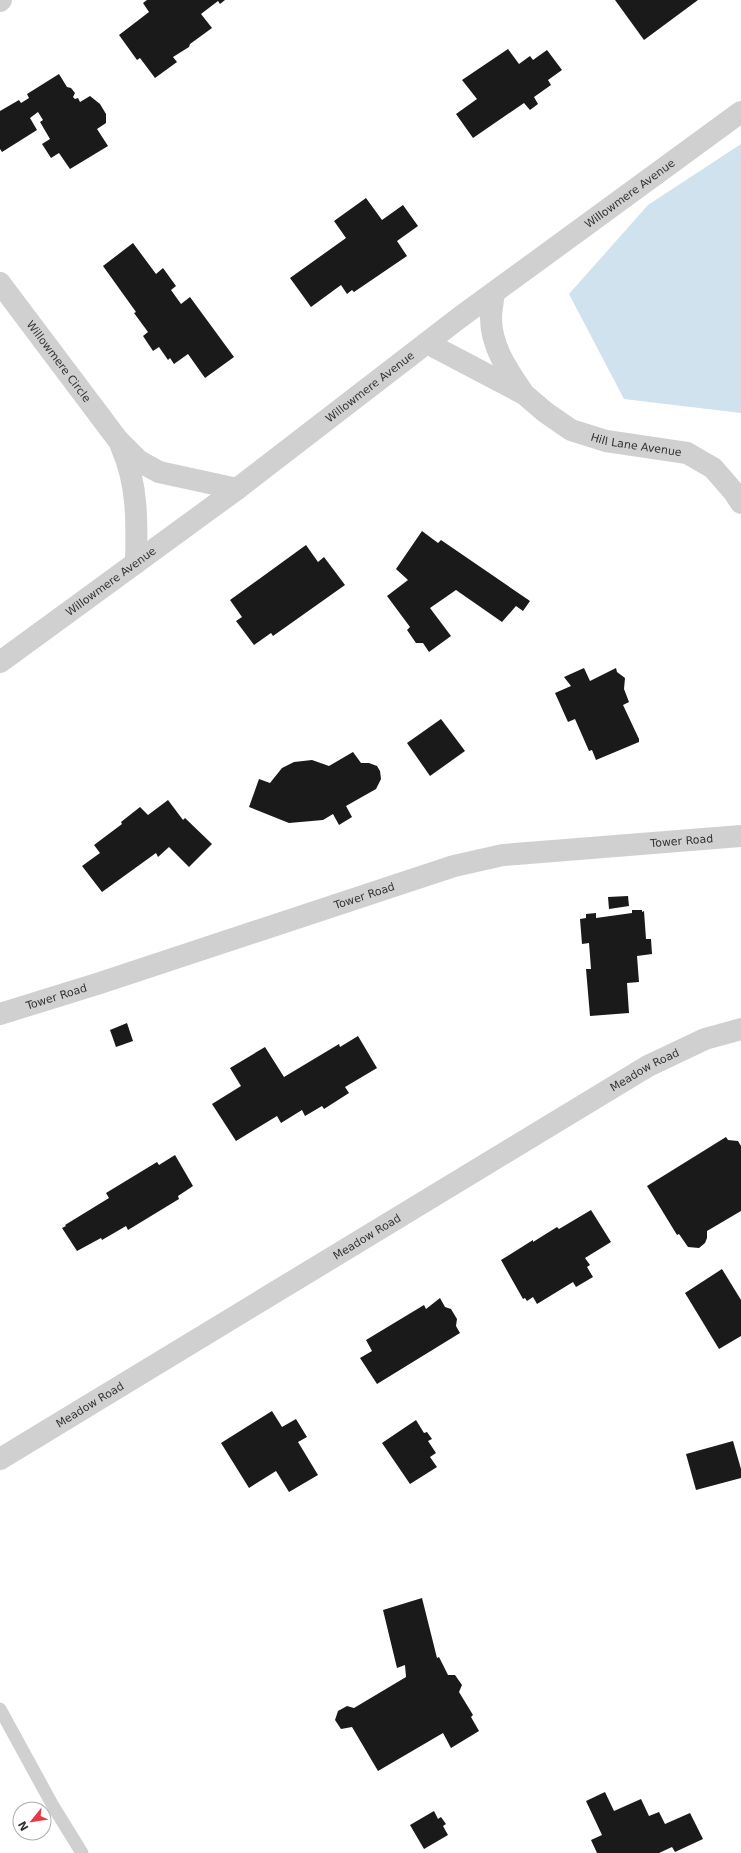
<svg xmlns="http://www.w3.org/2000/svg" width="741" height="1853" font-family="'DejaVu Sans',sans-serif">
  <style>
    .water { fill: #cfe2ee }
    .building { fill: #1a1a1a }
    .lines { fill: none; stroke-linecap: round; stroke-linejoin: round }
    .service { stroke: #d0d0d0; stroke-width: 13 }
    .minor { stroke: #d0d0d0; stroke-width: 22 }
    .labels { text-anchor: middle; stroke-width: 4; stroke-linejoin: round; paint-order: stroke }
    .street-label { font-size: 11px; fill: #333; stroke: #fff }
  </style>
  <rect width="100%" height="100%" fill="#fff"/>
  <polygon class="water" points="741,144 741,413 624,399 569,294 648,205"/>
  <g class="building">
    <polygon points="147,0 225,0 220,4 218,1 201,14 212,28 190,44 189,47 173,57 177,62 155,78 140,58 137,60 119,35 149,12 143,3"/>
    <polygon points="615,0 698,0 644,40"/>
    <polygon points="508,49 519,64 530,56 533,60 547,50 562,70 548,80 551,85 534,97 538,104 530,110 524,103 473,138 456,114 477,99 462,80"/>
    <polygon points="59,74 67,87 71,88 75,93 73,97 75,99 78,98 80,102 90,96 100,104 106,114 106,123 97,129 108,146 70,169 59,153 51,158 42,144 50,139 40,122 43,120 38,112 30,118 37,130 2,152 0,149 0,111 19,100 21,103 29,98 27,94"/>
    <polygon points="366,198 382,220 403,205 418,226 397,241 407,256 354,292 352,290 347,294 341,285 311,307 290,278 346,238 334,221"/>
    <polygon points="133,243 156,274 163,268 176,286 171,290 181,304 190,297 234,357 205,378 188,354 174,364 170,358 168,360 159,347 153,351 143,336 148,332 134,313 136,312 103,266"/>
    <polygon points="422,531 438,543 441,540 530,601 523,611 516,606 502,622 456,590 430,608 451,636 429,652 423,643 416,643 407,630 410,627 387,596 408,580 396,569"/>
    <polygon points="306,545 318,562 324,557 345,585 273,636 271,633 254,645 236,621 242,617 230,600"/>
    <polygon points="584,668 590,681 616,668 617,672 625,678 624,689 629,702 623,705 639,739 639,742 596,760 592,750 589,751 575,719 568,722 555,693 571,686 564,677"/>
    <polygon points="441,719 465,751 430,776 407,743"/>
    <polygon points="353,752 361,763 369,763 377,766 380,771 381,779 376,789 346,806 352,817 339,825 333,814 323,820 289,823 249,807 259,779 270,783 282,768 294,762 312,760 329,766"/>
    <polygon points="168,800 183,820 185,818 212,844 189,867 169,847 158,857 156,853 102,892 82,866 100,853 94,845 122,824 121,822 140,807 148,815"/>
    <polygon points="628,896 629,906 609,909 608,897"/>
    <polygon points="632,910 642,910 642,912 644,911 646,939 651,939 652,954 637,956 639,982 627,983 629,1013 590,1016 586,969 591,969 589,943 582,944 580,919 586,918 586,914 596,913 596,918 632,913"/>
    <polygon points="127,1023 133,1041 116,1047 110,1030"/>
    <polygon points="358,1036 377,1068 345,1087 349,1093 324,1109 322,1106 305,1116 302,1110 281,1123 277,1116 236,1141 212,1104 241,1086 230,1068 265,1047 284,1077 339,1044 340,1047"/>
    <polygon points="726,1137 728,1140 738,1141 741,1146 741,1211 707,1231 707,1238 705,1243 699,1248 688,1247 679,1234 677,1235 647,1186"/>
    <polygon points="175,1155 193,1186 178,1196 179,1199 128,1230 126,1226 102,1240 101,1238 77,1251 62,1228 66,1226 65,1225 109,1198 106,1193 157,1162 159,1165"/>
    <polygon points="591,1210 611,1242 585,1258 590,1265 587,1267 593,1277 576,1287 573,1282 537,1304 533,1297 527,1301 525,1298 523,1299 501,1260 533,1240 533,1242 557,1227 559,1229"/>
    <polygon points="722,1269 741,1300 741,1336 719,1349 685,1293"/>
    <polygon points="440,1298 445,1307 451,1309 457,1319 456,1326 460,1333 377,1384 360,1358 372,1351 366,1340 424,1305 426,1309"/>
    <polygon points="272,1411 282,1427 296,1419 307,1437 298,1442 318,1475 289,1492 276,1471 249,1488 221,1443"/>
    <polygon points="416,1420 424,1433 427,1432 432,1439 428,1441 436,1453 430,1457 437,1467 410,1484 382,1443"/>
    <polygon points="733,1441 741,1469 741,1478 696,1490 686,1454"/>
    <polygon points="422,1598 437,1658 439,1657 448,1675 455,1675 462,1685 459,1692 473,1715 471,1717 479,1731 451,1748 443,1733 378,1771 352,1727 341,1729 335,1720 338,1711 347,1706 354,1708 406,1677 405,1665 397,1668 383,1610"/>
    <polygon points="605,1792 614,1811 641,1799 649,1816 659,1812 665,1824 690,1813 703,1839 675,1852 672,1847 659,1853 597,1853 591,1840 602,1835 586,1801"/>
    <polygon points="434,1811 438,1819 441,1817 446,1824 443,1826 448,1835 424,1849 410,1825"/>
  </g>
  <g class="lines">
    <polyline class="service" points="0,1709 53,1806 82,1853"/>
    <g class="minor">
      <polyline points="0,1 1,0"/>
      <path id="s1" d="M0 283 118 440 139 461 159 472 237 489"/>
      <path d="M494 293C493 301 491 310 491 318 491 346 507 369 522 391"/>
      <path id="s2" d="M427 343 524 394 545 412 571 430 606 441 687 453 713 468 733 491 741 503"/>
      <path d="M121 446C138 484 137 522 136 563"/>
      <path id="s3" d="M0 662 237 489 459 318 741 112"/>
      <path id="s4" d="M0 1014 100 983 454 866 503 855 741 836"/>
      <path id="s5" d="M0 1459 648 1066 705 1039 741 1029"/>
    </g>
  </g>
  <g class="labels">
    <g class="street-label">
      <text dy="4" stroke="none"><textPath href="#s3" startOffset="785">Willowmere Avenue</textPath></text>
      <text dy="4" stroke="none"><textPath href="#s1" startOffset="98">Willowmere Circle</textPath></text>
      <text dy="4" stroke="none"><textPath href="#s3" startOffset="461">Willowmere Avenue</textPath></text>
      <text dy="4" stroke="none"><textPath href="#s2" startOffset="236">Hill Lane Avenue</textPath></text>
      <text dy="4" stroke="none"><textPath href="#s3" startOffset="137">Willowmere Avenue</textPath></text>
      <text dy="4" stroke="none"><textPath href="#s4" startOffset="707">Tower Road</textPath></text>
      <text dy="4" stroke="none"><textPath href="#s4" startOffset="383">Tower Road</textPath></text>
      <text dy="4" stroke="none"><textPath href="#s4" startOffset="59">Tower Road</textPath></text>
      <text dy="4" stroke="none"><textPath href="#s5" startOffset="753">Meadow Road</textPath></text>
      <text dy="4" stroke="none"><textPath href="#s5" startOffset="429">Meadow Road</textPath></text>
      <text dy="4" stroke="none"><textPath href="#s5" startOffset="105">Meadow Road</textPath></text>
    </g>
  </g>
  <g transform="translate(32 1821) rotate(240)"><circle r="19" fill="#ffffff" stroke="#adadad"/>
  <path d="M0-3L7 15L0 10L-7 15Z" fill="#e63946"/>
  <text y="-6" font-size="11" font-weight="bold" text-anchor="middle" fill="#333333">N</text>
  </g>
</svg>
